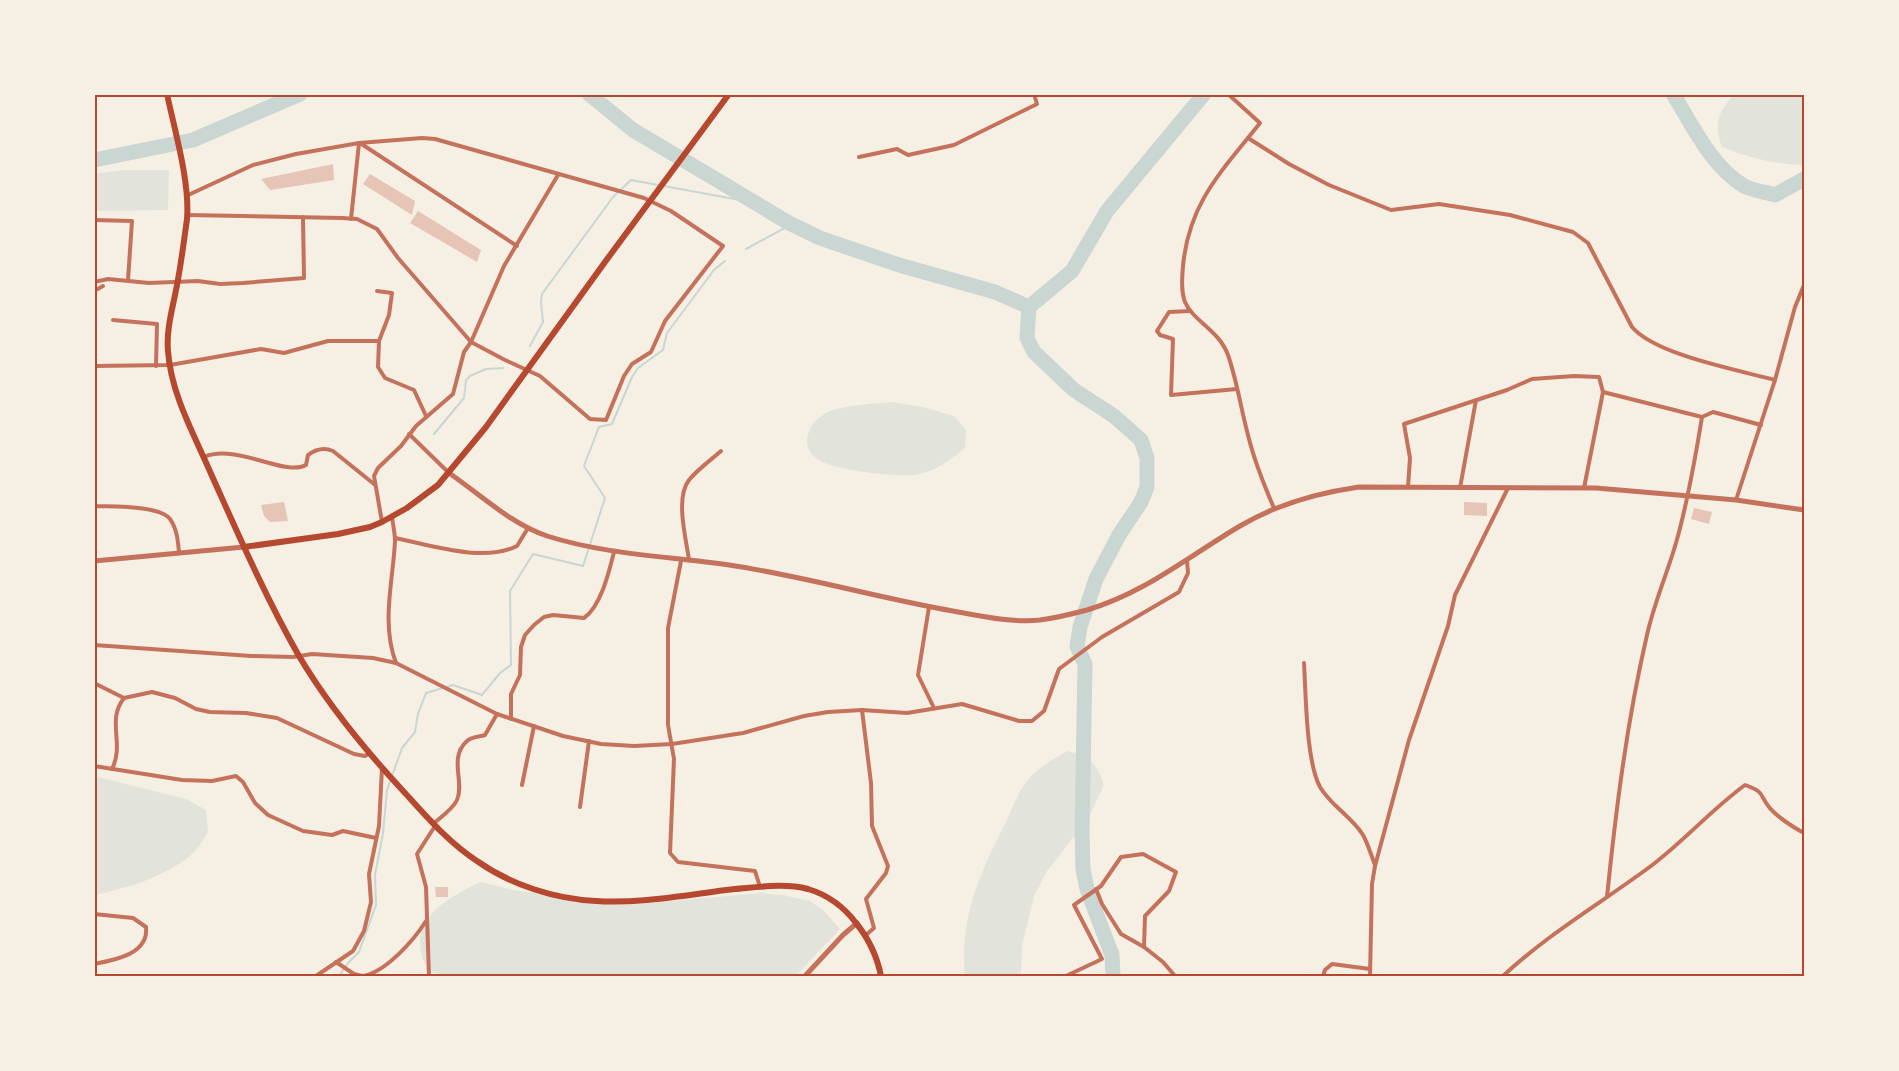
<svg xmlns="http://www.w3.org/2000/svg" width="1899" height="1071" font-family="'Noto Sans',sans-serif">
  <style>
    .green { fill: #e2e4dc }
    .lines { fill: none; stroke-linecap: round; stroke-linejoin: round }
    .stream { stroke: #c9d6d2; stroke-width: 2 }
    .river { stroke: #c9d6d2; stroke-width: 15 }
    .building { fill: #e6c5b7 }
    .minor { stroke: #c5725c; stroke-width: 4 }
    .tertiary { stroke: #c5725c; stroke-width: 5 }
    .primary { stroke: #b5482f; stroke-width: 6 }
    .neatline { fill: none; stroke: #b5482f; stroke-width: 2 }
  </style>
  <rect width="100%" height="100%" fill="#f6efe4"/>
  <g class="green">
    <path d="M1733 95H1804V165C1775 164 1749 158 1722 147 1713 124 1718 113 1733 95Z"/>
    <polygon points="124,170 169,170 168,210 95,211 95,174"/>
    <path d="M892 402 923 407 954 416 966 430 965 448C950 461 931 474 912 475 894 477 836 470 821 461 811 456 804 446 808 435 810 426 816 419 824 414 839 405 874 404 892 402Z"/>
    <path d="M1068 751C1091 757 1096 763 1104 785L1088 819 1047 871 1034 896 1022 945 1021 976H965C959 918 980 873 1006 822 1012 809 1018 792 1027 781 1038 767 1053 759 1068 751Z"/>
    <path d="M94 776 186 799 206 810 208 832C203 840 198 849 191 855 163 878 129 887 95 895Z"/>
    <path d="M481 882 513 890 628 905 760 893 783 895 810 901 824 911 840 929 796 976H443L429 971C426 966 422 959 421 953 413 915 453 895 481 882Z"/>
  </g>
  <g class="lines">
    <g class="stream">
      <polyline points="286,94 288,100"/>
      <polyline points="746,249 792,224"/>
      <polyline points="530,346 543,322 541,302 542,294 613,197 631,180 756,203"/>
      <polyline points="434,434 464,398 466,380 470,376 486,369 503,368"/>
      <polyline points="339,976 348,963 359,952 376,905 375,875 383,833 387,790 402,748 415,732 418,714 426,693 453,685 482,695 500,673 511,665 510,591 533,554 583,566 605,498 584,466 599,427 612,424 632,377 638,368 663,350 667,333 714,270 725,261"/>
    </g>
    <g class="river">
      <polyline points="589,94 633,130 789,223 820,238 899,265 995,292 1029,307"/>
      <path d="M1673 94C1693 126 1711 166 1744 186 1753 191 1766 192 1775 195L1804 179"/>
      <polyline points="94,160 193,140 300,94"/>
      <polyline points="1029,307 1027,338 1034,352 1074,390 1114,416 1141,440 1147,458 1147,487 1141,502 1119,535 1096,579 1080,627 1077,646 1085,664 1082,833 1083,869 1087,889 1112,955 1113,976"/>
      <polyline points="1029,307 1072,271 1107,211 1204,94"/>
    </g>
  </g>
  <g class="building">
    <polygon points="333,164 334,180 270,190 261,179"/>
    <polygon points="370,174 415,201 412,215 363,184"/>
    <polygon points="418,211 481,250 477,262 410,223"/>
    <polygon points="284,502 288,521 270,522 264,516 261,505"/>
    <polygon points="1464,502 1487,503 1487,516 1464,515"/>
    <polygon points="1694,508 1712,512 1709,524 1691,519"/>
    <polygon points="435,887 448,887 448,897 436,897"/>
  </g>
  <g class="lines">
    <g class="minor">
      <path d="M1228 94 1260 123C1222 171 1189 202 1183 266 1182 278 1181 291 1185 302 1193 321 1219 330 1228 355 1237 381 1241 409 1248 435 1254 460 1264 485 1274 508"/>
      <path d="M1248 138 1289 164 1329 185 1391 210 1439 204 1510 215 1573 232 1588 243 1632 327C1656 355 1738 370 1775 380"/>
      <polyline points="360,143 517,246"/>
      <polyline points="859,157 897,149 908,155 954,145 1037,104 1034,94"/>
      <polyline points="186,196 253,165 296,154 359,143 422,138 435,139 644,198 671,211 723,246 665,321 651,352 632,364 624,376 606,420 590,419 540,376 505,360 471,342 398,258 377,229 357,219 342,218 187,215"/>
      <polyline points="351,219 359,143"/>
      <polyline points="94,220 132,221 128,280"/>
      <polyline points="94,282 108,279 149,283 198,281 220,284 243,283 304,278 303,217"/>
      <polyline points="94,291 103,286"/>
      <polyline points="377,291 392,293 389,315 379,341 378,367 385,378 414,390 426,416"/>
      <polyline points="1190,311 1169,312 1157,331 1160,335 1173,339 1171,395 1237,389"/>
      <polyline points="113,320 157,324 156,366"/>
      <polyline points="94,366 170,365 261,349 284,353 328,341 379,341"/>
      <polyline points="409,434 449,473"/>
      <path d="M204 457C236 443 285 477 306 465L308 455C316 449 324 447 333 451L374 484"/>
      <polyline points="1408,487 1410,458 1404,424 1507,390 1532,379 1574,376 1599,377 1603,392 1702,417"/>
      <polyline points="1460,488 1476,400"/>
      <polyline points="1584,488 1603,392"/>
      <polyline points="1736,500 1775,380 1795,307 1804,285"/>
      <path d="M94 506C112 507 159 505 170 519 177 529 178 541 179 552"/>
      <path d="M392 517C393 525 395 533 395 541 393 582 381 623 396 663"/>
      <polyline points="382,522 374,476 378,468 401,446 416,426 453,394 464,352 471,342 504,266 558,175"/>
      <path d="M395 538C430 545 484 563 517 546L528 528"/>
      <path d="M689 560C686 538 675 498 689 480 698 469 711 460 721 451"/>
      <polyline points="681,561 668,628 668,725 674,759 670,853 678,862 755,871 760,887"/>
      <polyline points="929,607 918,675 934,708"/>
      <polyline points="94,645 251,656 293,657 312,654 373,658 396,663 497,714 563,736 601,744 634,746 672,744 743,733 804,716 828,712 862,710 907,713 962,704 1019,721 1032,721 1044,711 1059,669 1102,637 1179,592 1188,573 1187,561"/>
      <path d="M1304 663C1306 695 1306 761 1320 787 1331 806 1351 816 1363 835 1368 844 1371 855 1375 865"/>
      <polyline points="94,683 124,698 152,692 175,698 196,709 210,712 246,713 277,718 354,754 365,756 370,753"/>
      <polyline points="862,710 871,783 872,826 888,866 886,873 866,899 874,928 866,935"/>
      <path d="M511 719V694L520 675 521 647 525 635 534 625 544 617 553 615 584 618C601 606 609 572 614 552"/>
      <polyline points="94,766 182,780 212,781 236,776 243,782 255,803 268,815 303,831 332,835 343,831 376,838"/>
      <path d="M112 769C125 743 106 721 124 698"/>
      <polyline points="522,785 534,726"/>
      <polyline points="580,807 589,741"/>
      <path d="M433 824C441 817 453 809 457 800 465 782 448 758 467 741 471 737 479 737 485 735L497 714"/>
      <polyline points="1096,889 1102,904 1121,934 1144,947 1163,962 1175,976"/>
      <path d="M1607 897C1616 809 1627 721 1647 635 1654 603 1667 574 1676 543 1688 501 1695 460 1702 417L1713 412 1761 425"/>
      <path d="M94 914 133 918 146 927C149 954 115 960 94 964"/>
      <polyline points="336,962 354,974 362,976"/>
      <polyline points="316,976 353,951 364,931 371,902 369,874 379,826 382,768"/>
      <path d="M363 976C386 972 414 940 426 921"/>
      <polyline points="429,976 426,887 417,854 435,826"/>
      <polyline points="1066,976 1102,959 1074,905 1101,886 1121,857 1143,854 1176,872 1169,891 1145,916 1144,947"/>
      <polyline points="1323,976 1325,970 1332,964 1370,969"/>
      <polyline points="1370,976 1372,884 1375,866 1409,740 1448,626 1455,595 1508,488"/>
      <path d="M1503 976C1548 934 1601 903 1651 866 1684 841 1711 810 1745 785 1766 793 1758 793 1769 807 1776 816 1794 828 1804 833"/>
    </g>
    <g class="tertiary">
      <path d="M449 473C481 495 511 524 547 536 607 555 668 556 729 565 804 576 878 598 953 611 981 616 1011 623 1040 620 1055 618 1072 614 1087 610 1145 593 1189 556 1240 526 1277 504 1317 493 1359 487L1596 488 1736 500 1804 510"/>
      <polyline points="94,561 244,547"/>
      <polyline points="805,976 843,935 857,923"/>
    </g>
    <g class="primary">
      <path d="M167 94C175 132 190 182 187 219 184 241 181 264 177 285 173 307 166 329 168 351 171 395 195 436 212 476 239 536 266 598 299 656 328 705 366 751 405 793 427 817 449 843 477 861 511 885 555 899 596 901 642 904 690 894 735 889 759 887 785 883 808 889 828 895 844 907 856 923 869 939 877 956 881 976"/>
      <polyline points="244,547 338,534 370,527 382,522 407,508 438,485 486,427 605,262 729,94"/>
    </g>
  </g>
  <rect width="1899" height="1071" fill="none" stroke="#f6efe4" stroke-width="192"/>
  <rect x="96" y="96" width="1707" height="879" class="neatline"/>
</svg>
